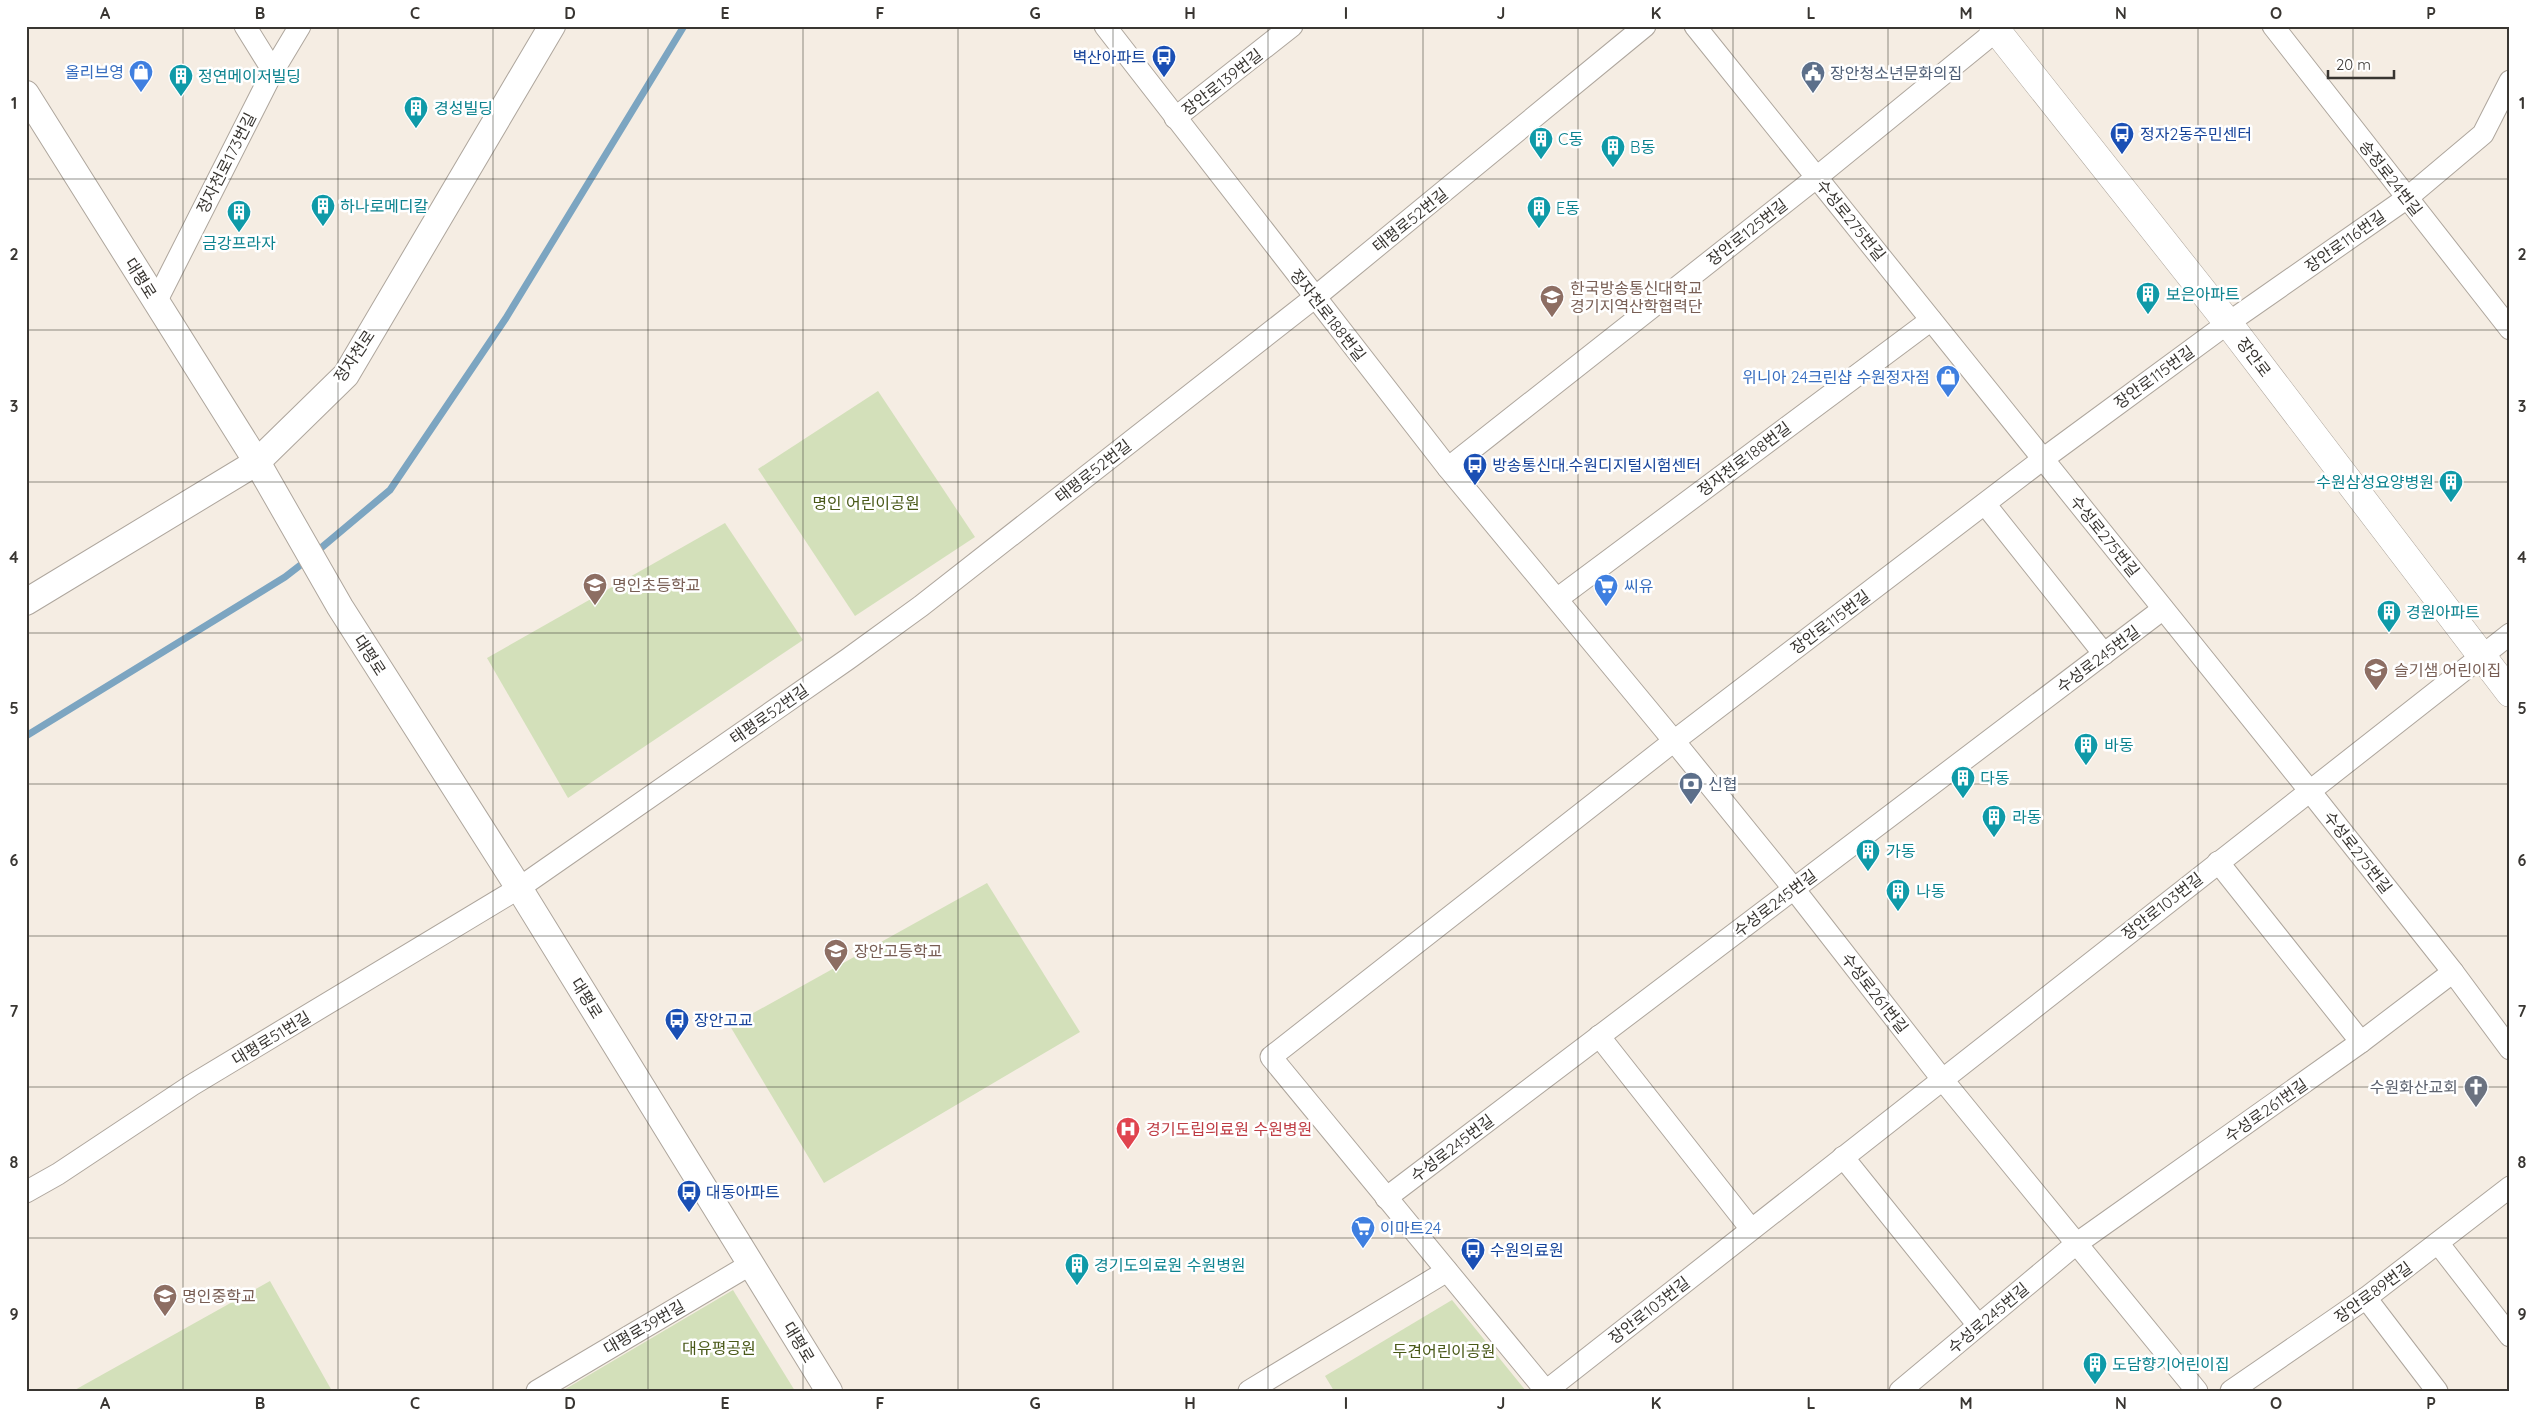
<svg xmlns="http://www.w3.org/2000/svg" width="2536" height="1417" font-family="Quicksand,'Noto Sans KR',sans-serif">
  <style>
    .green { fill: #d3e0ba }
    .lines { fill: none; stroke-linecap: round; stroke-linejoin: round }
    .stream { stroke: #7ca5c1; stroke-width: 7 }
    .minor-casing { stroke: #aea69d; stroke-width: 23 }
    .tertiary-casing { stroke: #aea69d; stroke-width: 28 }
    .secondary-casing { stroke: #aea69d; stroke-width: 29 }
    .minor { stroke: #fff; stroke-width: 21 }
    .tertiary { stroke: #fff; stroke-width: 26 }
    .secondary { stroke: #fff; stroke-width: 28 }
    .grid { fill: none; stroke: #393632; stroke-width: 1; stroke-opacity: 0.55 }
    .labels { text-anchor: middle; stroke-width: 5; stroke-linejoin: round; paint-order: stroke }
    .transit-label { font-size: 16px; fill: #164399; stroke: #fff; text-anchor: start }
    .shop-label { font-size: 16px; fill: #366cbe; stroke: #fff; text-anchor: end }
    .service-label { font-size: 16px; fill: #4e5e75; stroke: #fff; text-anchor: start }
    .culture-label { font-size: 16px; fill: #0d838f; stroke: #fff; text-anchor: start }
    .street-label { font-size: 16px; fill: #393632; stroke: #fff }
    .education-label { font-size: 16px; fill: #785e54; stroke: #fff; text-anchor: start }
    .park-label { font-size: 16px; fill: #495918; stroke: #fff }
    .worship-label { font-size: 16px; fill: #5b616d; stroke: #fff; text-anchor: end }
    .health-label { font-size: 16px; fill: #be3a42; stroke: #fff; text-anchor: start }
    .neatline { fill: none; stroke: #393632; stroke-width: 2 }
    .grid-label { font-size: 16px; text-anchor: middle; font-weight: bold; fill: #393632 }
  </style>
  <rect width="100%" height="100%" fill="#f5ede3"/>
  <g class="green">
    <polygon points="878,391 975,537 855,616 758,469"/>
    <polygon points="725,523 803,640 568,798 487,658"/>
    <polygon points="987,883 1080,1032 824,1183 730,1026"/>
    <polygon points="270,1281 332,1391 73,1391"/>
    <polygon points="733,1290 795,1391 562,1391"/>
    <polygon points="1452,1300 1526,1391 1334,1391 1325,1376"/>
  </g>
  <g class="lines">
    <g class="stream">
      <polyline points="315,553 390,490 506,318 684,26"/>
      <polyline points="26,736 285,577 307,560"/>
    </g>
    <defs>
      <g id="minor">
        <polyline points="245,26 273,71"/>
        <polyline points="1105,26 1448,468 1674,741 1794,889 1942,1079 2197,1391"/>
        <polyline points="1695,26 2309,790 2453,972 2510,1049"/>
        <polyline points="2273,26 2510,329"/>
        <polyline points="1175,118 1292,26"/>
        <polyline points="156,302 273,71 300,26"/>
        <polyline points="1448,468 1817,177 2002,26"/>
        <polyline points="1985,504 2104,654"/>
        <polyline points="1557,599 1931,320"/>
        <polyline points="2218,862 2361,1042"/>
        <polyline points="1599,1036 1751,1229"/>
        <polyline points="1843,1157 1978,1325"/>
        <polyline points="26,1192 58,1174 192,1085 519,888 848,659 921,606 1314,298 1645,26"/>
        <polyline points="1386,1198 2163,609"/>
        <polyline points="2438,1243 2510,1336"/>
        <polyline points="2366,1298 2437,1391"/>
        <polyline points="537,1391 751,1264"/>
        <polyline points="1249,1391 1447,1271"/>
        <polyline points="1546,1391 1271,1057 1674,741 2043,459 2228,323 2407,198 2483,134 2510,81"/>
        <polyline points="1546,1391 2510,634"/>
        <polyline points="1900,1391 2076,1244 2361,1042 2453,972"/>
        <polyline points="2231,1391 2366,1298 2510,1187"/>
      </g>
      <g id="tertiary">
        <polyline points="26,94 257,462 340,607 519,888 829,1391"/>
        <polyline points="26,602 257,462 346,375 552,26"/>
      </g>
      <polyline id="secondary" points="1993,26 2228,323 2510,693"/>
    </defs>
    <use href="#minor" class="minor-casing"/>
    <use href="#tertiary" class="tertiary-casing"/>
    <use href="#secondary" class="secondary-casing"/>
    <use href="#minor" class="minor"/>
    <use href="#tertiary" class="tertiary"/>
    <use href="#secondary" class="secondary"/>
  </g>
  <path class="grid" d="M183 26V1391M338 26V1391M493 26V1391M648 26V1391M803 26V1391M958 26V1391M1113 26V1391M1268 26V1391M1423 26V1391M1578 26V1391M1733 26V1391M1888 26V1391M2043 26V1391M2198 26V1391M2353 26V1391M26 179H2510M26 330H2510M26 482H2510M26 633H2510M26 784H2510M26 936H2510M26 1087H2510M26 1238H2510"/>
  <defs>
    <symbol id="bus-pin" viewBox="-11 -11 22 30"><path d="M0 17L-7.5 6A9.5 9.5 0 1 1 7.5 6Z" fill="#1a4fb4" stroke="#fff"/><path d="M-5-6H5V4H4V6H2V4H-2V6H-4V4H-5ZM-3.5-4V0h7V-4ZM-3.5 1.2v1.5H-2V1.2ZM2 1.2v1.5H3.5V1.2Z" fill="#fff"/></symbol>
    <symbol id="shop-pin" viewBox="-11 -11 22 30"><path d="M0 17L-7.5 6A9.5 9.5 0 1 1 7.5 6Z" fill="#3f7fe0" stroke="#fff"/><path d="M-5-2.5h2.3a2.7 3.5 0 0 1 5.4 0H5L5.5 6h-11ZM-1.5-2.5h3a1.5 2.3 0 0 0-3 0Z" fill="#fff"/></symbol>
    <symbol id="civic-pin" viewBox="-11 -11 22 30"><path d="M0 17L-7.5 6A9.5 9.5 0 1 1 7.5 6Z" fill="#5c6f8a" stroke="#fff"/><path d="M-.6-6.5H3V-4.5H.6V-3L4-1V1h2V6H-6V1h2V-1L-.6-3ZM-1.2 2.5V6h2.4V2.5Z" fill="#fff"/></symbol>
    <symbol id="building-pin" viewBox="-11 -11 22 30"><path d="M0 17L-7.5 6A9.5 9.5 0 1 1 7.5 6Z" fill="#0f9aa8" stroke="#fff"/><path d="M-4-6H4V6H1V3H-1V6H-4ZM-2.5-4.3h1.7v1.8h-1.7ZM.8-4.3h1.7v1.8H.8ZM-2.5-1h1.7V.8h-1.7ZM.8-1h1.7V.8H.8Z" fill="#fff"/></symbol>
    <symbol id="school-pin" viewBox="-11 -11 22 30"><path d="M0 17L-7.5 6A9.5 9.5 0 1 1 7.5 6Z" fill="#8d6e63" stroke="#fff"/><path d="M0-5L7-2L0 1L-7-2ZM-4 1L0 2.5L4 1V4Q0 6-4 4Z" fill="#fff"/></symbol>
    <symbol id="supermarket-pin" viewBox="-11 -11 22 30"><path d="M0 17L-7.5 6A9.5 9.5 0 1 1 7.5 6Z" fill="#3f7fe0" stroke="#fff"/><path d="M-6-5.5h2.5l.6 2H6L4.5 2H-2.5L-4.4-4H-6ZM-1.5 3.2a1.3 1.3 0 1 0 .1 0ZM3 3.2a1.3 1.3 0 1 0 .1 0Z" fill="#fff"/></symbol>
    <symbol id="bank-pin" viewBox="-11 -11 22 30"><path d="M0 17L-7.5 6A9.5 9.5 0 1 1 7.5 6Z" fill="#5c6f8a" stroke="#fff"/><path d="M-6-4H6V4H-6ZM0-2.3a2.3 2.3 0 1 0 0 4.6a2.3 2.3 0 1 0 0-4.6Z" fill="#fff"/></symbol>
    <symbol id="church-pin" viewBox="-11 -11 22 30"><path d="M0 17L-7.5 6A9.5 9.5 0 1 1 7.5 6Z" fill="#6b7280" stroke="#fff"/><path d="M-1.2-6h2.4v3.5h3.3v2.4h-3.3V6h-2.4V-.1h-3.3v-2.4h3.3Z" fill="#fff"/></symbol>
    <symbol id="hospital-pin" viewBox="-11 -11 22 30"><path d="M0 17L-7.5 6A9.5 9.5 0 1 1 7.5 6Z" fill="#e0444e" stroke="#fff"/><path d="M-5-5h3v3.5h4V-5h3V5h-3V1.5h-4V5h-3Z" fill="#fff"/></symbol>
  </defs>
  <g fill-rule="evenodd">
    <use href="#bus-pin" x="1150" y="43" width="28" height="38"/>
    <use href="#shop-pin" x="127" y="58" width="28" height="38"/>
    <use href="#civic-pin" x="1799" y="59" width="28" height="38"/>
    <use href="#building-pin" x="167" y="62" width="28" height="38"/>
    <use href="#building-pin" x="402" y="94" width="28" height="38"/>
    <use href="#bus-pin" x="2108" y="120" width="28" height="38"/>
    <use href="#building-pin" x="1527" y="125" width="28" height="38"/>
    <use href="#building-pin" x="1599" y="133" width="28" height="38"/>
    <use href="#building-pin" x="309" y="192" width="28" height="38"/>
    <use href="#building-pin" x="1525" y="194" width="28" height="38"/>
    <use href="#building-pin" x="225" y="198" width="28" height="38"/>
    <use href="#building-pin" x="2134" y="280" width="28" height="38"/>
    <use href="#school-pin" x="1538" y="283" width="28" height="38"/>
    <use href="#shop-pin" x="1934" y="363" width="28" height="38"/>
    <use href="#bus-pin" x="1461" y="451" width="28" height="38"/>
    <use href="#building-pin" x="2437" y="468" width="28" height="38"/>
    <use href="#school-pin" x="581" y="571" width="28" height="38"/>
    <use href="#supermarket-pin" x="1592" y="572" width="28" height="38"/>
    <use href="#building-pin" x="2375" y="598" width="28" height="38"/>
    <use href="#school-pin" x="2362" y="656" width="28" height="38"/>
    <use href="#building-pin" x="2072" y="731" width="28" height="38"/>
    <use href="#building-pin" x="1949" y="764" width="28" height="38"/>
    <use href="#bank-pin" x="1677" y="770" width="28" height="38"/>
    <use href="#building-pin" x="1980" y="803" width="28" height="38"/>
    <use href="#building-pin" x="1854" y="837" width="28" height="38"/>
    <use href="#building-pin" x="1884" y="877" width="28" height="38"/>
    <use href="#school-pin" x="822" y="937" width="28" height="38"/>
    <use href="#bus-pin" x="663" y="1006" width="28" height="38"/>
    <use href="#church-pin" x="2462" y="1073" width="28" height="38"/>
    <use href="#hospital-pin" x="1114" y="1115" width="28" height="38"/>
    <use href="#bus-pin" x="675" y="1178" width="28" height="38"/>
    <use href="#supermarket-pin" x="1349" y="1214" width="28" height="38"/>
    <use href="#bus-pin" x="1459" y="1236" width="28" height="38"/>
    <use href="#building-pin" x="1063" y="1251" width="28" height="38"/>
    <use href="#school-pin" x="151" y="1282" width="28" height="38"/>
    <use href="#building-pin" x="2081" y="1350" width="28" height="38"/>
  </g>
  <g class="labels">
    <g class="transit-label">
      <text x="1146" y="63" text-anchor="end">벽산아파트</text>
      <text x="2140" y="140">정자2동주민센터</text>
      <text x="1492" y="471">방송통신대.수원디지털시험센터</text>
      <text x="694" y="1026">장안고교</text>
      <text x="706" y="1198">대동아파트</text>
      <text x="1490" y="1256">수원의료원</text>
    </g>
    <g class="shop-label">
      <text x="124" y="78">올리브영</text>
      <text x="1930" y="383">위니아 24크린샵 수원정자점</text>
      <text x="1624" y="592" text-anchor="start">씨유</text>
      <text x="1380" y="1234" text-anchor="start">이마트24</text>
    </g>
    <g class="service-label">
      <text x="1830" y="79">장안청소년문화의집</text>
      <text x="1708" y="790">신협</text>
    </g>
    <g class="culture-label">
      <text x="198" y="82">정연메이저빌딩</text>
      <text x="434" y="114">경성빌딩</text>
      <text x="1558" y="145">C동</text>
      <text x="1630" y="153">B동</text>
      <text x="340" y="212">하나로메디칼</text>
      <text x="1556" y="214">E동</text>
      <text x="239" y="249" text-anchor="middle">금강프라자</text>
      <text x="2166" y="300">보은아파트</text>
      <text x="2434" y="488" text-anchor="end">수원삼성요양병원</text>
      <text x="2406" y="618">경원아파트</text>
      <text x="2104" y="751">바동</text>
      <text x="1980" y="784">다동</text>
      <text x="2012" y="823">라동</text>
      <text x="1886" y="857">가동</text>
      <text x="1916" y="897">나동</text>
      <text x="1094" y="1271">경기도의료원 수원병원</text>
      <text x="2112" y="1370">도담향기어린이집</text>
    </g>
    <g class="street-label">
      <text transform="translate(1222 82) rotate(-38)" y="6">장안로139번길</text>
      <text transform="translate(226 163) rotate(-63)" y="6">정자천로173번길</text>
      <text transform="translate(2391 178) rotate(52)" y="6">송정로24번길</text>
      <text transform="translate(1410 220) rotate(-39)" y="6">태평로52번길</text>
      <text transform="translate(1851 220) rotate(51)" y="6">수성로275번길</text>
      <text transform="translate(1747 232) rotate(-38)" y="6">장안로125번길</text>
      <text transform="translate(2345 241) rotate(-35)" y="6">장안로116번길</text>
      <text transform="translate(141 278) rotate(58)" y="6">대평로</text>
      <text transform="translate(1328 315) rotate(52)" y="6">정자천로188번길</text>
      <text transform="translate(354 356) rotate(-56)" y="6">정자천로</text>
      <text transform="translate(2254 357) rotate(53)" y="6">장안로</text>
      <text transform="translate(2154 377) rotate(-36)" y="6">장안로115번길</text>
      <text transform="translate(1744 459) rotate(-37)" y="6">정자천로188번길</text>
      <text transform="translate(1093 471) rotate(-38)" y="6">태평로52번길</text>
      <text transform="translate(2105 536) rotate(51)" y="6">수성로275번길</text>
      <text transform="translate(1830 622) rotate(-37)" y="6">장안로115번길</text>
      <text transform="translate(370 655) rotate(57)" y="6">대평로</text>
      <text transform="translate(2098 659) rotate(-37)" y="6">수성로245번길</text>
      <text transform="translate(769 714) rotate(-35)" y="6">태평로52번길</text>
      <text transform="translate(2358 852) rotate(52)" y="6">수성로275번길</text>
      <text transform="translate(1775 903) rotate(-37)" y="6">수성로245번길</text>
      <text transform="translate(2162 906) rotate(-38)" y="6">장안로103번길</text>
      <text transform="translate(1875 993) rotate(52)" y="6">수성로261번길</text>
      <text transform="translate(587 998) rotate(58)" y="6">대평로</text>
      <text transform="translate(271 1038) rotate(-31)" y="6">대평로51번길</text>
      <text transform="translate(2266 1110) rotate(-35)" y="6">수성로261번길</text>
      <text transform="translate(1452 1148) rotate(-37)" y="6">수성로245번길</text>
      <text transform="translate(2373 1292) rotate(-36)" y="6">장안로89번길</text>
      <text transform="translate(1649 1310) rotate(-38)" y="6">장안로103번길</text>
      <text transform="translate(1988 1318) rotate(-40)" y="6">수성로245번길</text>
      <text transform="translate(644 1327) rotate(-30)" y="6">대평로39번길</text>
      <text transform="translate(799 1342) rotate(59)" y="6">대평로</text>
    </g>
    <g class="education-label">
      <text x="1570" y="294">한국방송통신대학교<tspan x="1570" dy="18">경기지역산학협력단</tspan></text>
      <text x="612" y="591">명인초등학교</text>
      <text x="2394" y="676">슬기샘 어린이집</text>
      <text x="854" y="957">장안고등학교</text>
      <text x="182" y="1302">명인중학교</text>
    </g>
    <g class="park-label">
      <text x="866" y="509">명인 어린이공원</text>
      <text x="719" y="1354">대유평공원</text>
      <text x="1444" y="1357">두견어린이공원</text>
    </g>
    <g class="worship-label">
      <text x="2458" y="1093">수원화산교회</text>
    </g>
    <g class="health-label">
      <text x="1146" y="1135">경기도립의료원 수원병원</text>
    </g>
  </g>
  <rect width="2536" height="1417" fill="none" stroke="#ffffff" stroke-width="55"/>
  <path d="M2328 70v8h66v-8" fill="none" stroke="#393632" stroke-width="2.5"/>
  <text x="2336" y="70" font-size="15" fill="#393632" stroke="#ffffff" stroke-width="4" paint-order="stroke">20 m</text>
  <rect x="28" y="28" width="2480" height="1362" class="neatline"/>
  <g class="grid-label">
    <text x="105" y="19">A</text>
    <text x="260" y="19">B</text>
    <text x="415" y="19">C</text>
    <text x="570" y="19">D</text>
    <text x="725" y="19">E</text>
    <text x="880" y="19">F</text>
    <text x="1035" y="19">G</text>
    <text x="1190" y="19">H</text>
    <text x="1346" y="19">I</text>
    <text x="1501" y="19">J</text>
    <text x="1656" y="19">K</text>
    <text x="1811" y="19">L</text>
    <text x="1966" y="19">M</text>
    <text x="2121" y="19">N</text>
    <text x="2276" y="19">O</text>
    <text x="2431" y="19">P</text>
    <text x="14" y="109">1</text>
    <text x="2522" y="109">1</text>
    <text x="14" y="260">2</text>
    <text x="2522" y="260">2</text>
    <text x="14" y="412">3</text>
    <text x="2522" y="412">3</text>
    <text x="14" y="563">4</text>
    <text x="2522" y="563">4</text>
    <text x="14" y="714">5</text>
    <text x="2522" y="714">5</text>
    <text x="14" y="866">6</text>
    <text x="2522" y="866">6</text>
    <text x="14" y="1017">7</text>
    <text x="2522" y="1017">7</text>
    <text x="14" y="1168">8</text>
    <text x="2522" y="1168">8</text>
    <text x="14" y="1320">9</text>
    <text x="2522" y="1320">9</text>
    <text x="105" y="1409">A</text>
    <text x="260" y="1409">B</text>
    <text x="415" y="1409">C</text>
    <text x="570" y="1409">D</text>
    <text x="725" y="1409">E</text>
    <text x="880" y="1409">F</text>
    <text x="1035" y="1409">G</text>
    <text x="1190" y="1409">H</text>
    <text x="1346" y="1409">I</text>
    <text x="1501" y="1409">J</text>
    <text x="1656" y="1409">K</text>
    <text x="1811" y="1409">L</text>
    <text x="1966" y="1409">M</text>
    <text x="2121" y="1409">N</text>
    <text x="2276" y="1409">O</text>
    <text x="2431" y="1409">P</text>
  </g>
</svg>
